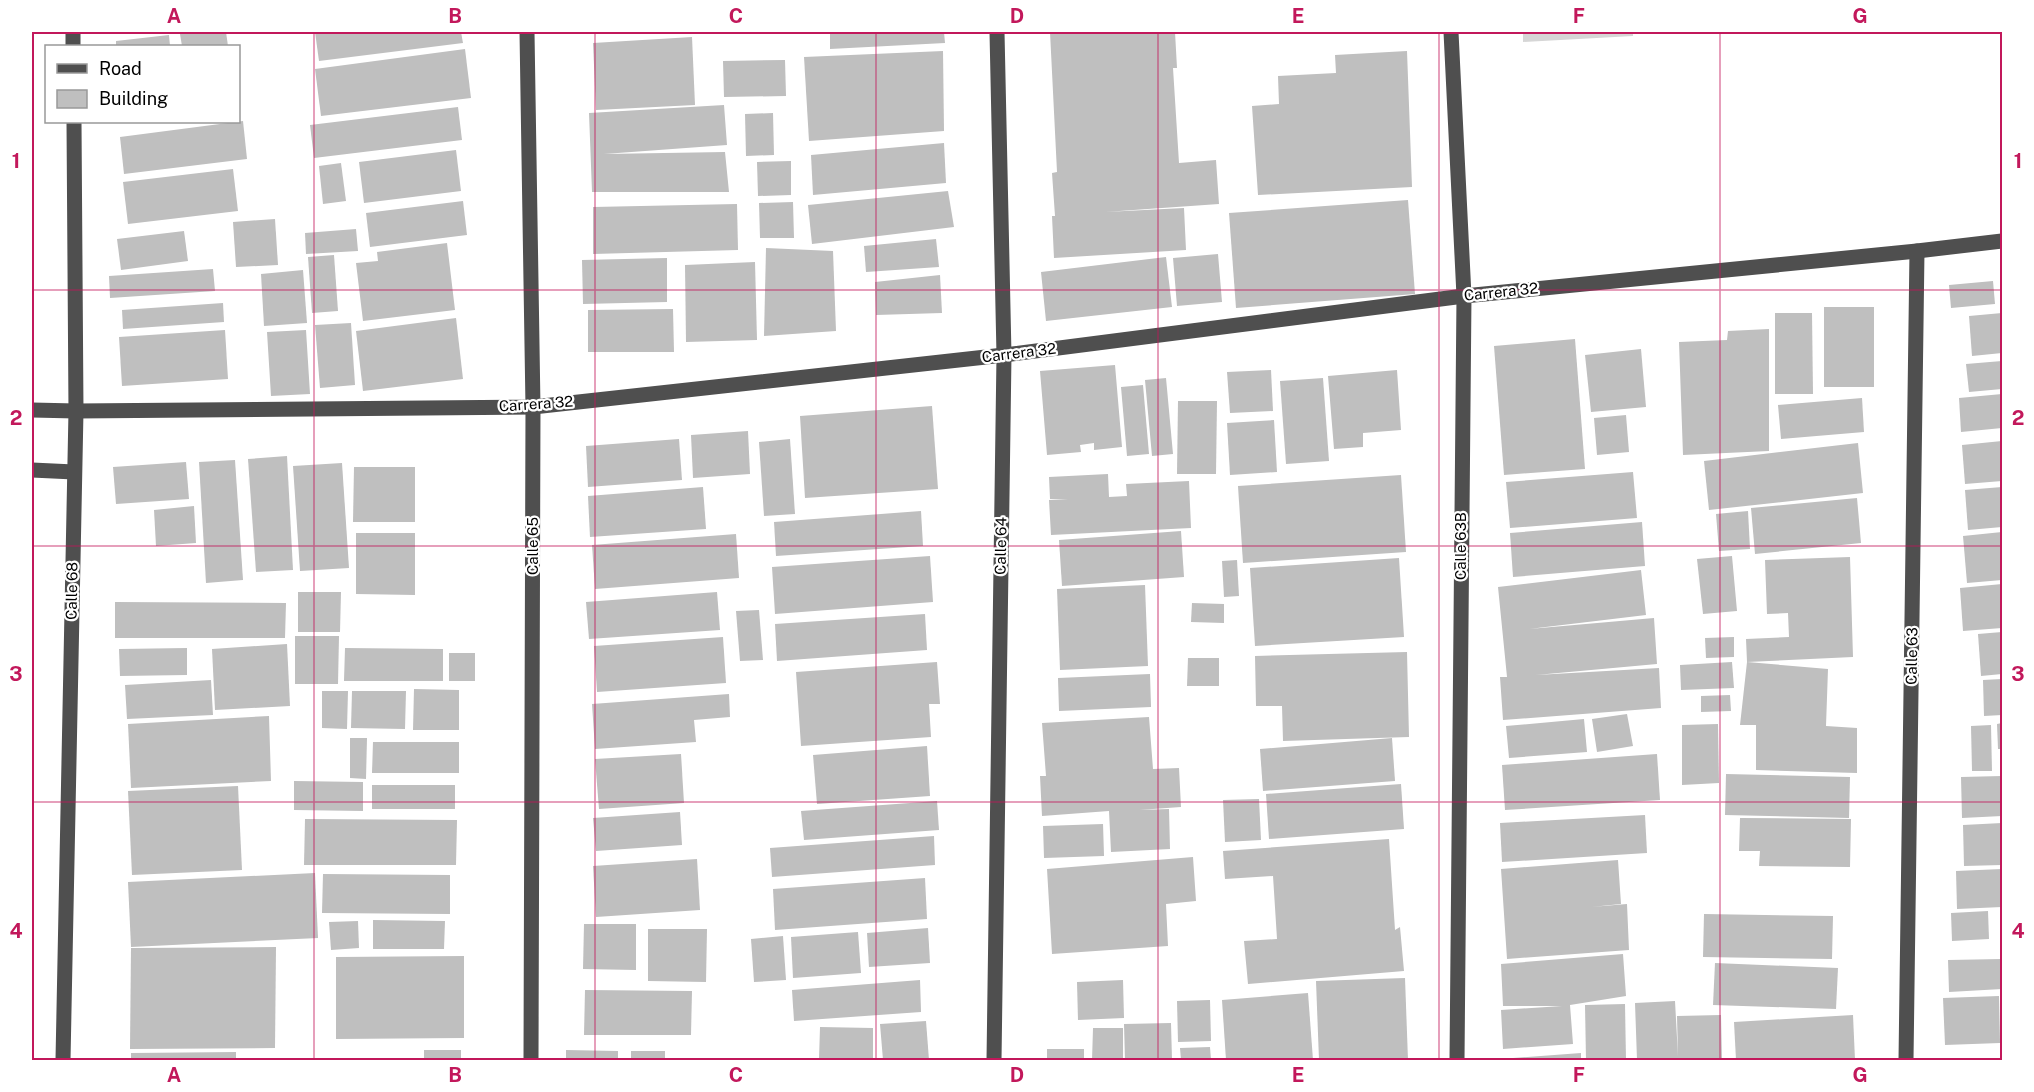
<svg xmlns="http://www.w3.org/2000/svg" width="2034" height="1092" font-family="'Public Sans',sans-serif">
  <style>
    .green { fill: #d6d6d6 }
    .building { fill: #bfbfbf }
    .lines { fill: none; stroke-linecap: round; stroke-linejoin: round }
    .minor { stroke: #4f4f4f; stroke-width: 15 }
    .grid { fill: none; stroke: #c2185b; stroke-width: 1.5; stroke-opacity: 0.55 }
    .labels { text-anchor: middle; stroke-width: 4.5; stroke-linejoin: round; paint-order: stroke }
    .street-label { font-size: 15px; fill: #000; stroke: #fff }
    .neatline { fill: none; stroke: #c2185b; stroke-width: 2 }
    .grid-label { font-size: 20px; text-anchor: middle; font-weight: bold; fill: #c2185b }
  </style>
  <rect width="100%" height="100%" fill="#fff"/>
  <polygon class="green" points="1523,32 1633,32 1633,36 1523,42"/>
  <g class="building">
    <polygon points="204,32 226,32 228,46 182,46 180,34"/>
    <polygon points="315,32 461,32 463,43 319,61"/>
    <polygon points="830,32 944,32 945,43 830,49"/>
    <polygon points="1050,32 1175,32 1177,68 1173,68 1179,163 1216,160 1219,204 1105,212 1184,208 1186,250 1054,258 1052,216 1055,216 1052,173 1057,172"/>
    <polygon points="169,35 170,46 116,46 116,41"/>
    <polygon points="692,37 695,105 596,110 593,43"/>
    <polygon points="465,49 471,98 321,116 315,69"/>
    <polygon points="943,51 944,131 809,141 804,57"/>
    <polygon points="1407,51 1412,187 1258,195 1252,106 1279,104 1278,76 1336,73 1335,55"/>
    <polygon points="785,60 786,96 724,97 723,61"/>
    <polygon points="724,105 727,145 604,154 725,152 729,192 592,192 589,113"/>
    <polygon points="458,107 462,140 314,158 310,125"/>
    <polygon points="773,113 774,155 746,156 745,114"/>
    <polygon points="243,121 247,159 124,174 120,137"/>
    <polygon points="944,143 946,183 813,195 811,155"/>
    <polygon points="456,150 461,191 364,203 359,162"/>
    <polygon points="791,161 791,195 758,196 757,162"/>
    <polygon points="341,163 346,201 323,204 319,166"/>
    <polygon points="233,169 238,211 128,224 123,182"/>
    <polygon points="948,191 954,227 812,244 808,205"/>
    <polygon points="1408,200 1415,294 1236,308 1229,213"/>
    <polygon points="463,201 467,235 370,247 366,213"/>
    <polygon points="793,202 794,238 760,238 759,203"/>
    <polygon points="737,204 738,250 593,254 593,207"/>
    <polygon points="275,219 278,265 236,267 233,222"/>
    <polygon points="356,229 358,251 306,254 305,233"/>
    <polygon points="184,231 188,261 121,270 117,239"/>
    <polygon points="936,239 939,267 866,272 864,246"/>
    <polygon points="447,243 455,310 363,321 356,263 378,261 377,252"/>
    <polygon points="766,248 833,251 836,331 764,336"/>
    <polygon points="1218,254 1222,302 1177,306 1173,258"/>
    <polygon points="334,255 338,311 312,313 308,257"/>
    <polygon points="1166,257 1172,307 1046,321 1041,272"/>
    <polygon points="667,258 667,302 583,304 582,260"/>
    <polygon points="755,262 757,340 686,342 685,265"/>
    <polygon points="213,269 215,291 110,298 109,276"/>
    <polygon points="303,270 307,323 264,326 261,274"/>
    <polygon points="940,275 942,313 876,315 875,282"/>
    <polygon points="1993,281 1995,304 1951,308 1949,285"/>
    <polygon points="223,303 224,322 123,329 122,310"/>
    <rect x="1824" y="307" width="50" height="80"/>
    <polygon points="673,309 674,352 588,352 588,310"/>
    <polygon points="1775,313 1812,313 1813,394 1775,394"/>
    <polygon points="2002,313 2002,353 1972,356 1969,316"/>
    <polygon points="456,318 463,379 363,391 356,331"/>
    <polygon points="351,323 355,385 320,388 315,325"/>
    <polygon points="1769,329 1769,451 1683,455 1679,342 1727,340 1728,331"/>
    <polygon points="225,330 228,379 122,386 119,337"/>
    <polygon points="306,330 310,394 271,396 267,332"/>
    <polygon points="1575,339 1585,469 1504,475 1494,346"/>
    <polygon points="1641,349 1646,407 1591,412 1585,355"/>
    <polygon points="2002,361 2002,389 1969,392 1966,364"/>
    <polygon points="1115,365 1122,447 1094,450 1094,443 1080,445 1081,452 1047,455 1040,371"/>
    <polygon points="1271,370 1273,411 1230,413 1227,372"/>
    <polygon points="1397,370 1401,430 1363,433 1363,447 1334,449 1328,376"/>
    <polygon points="1166,378 1173,454 1152,456 1145,380"/>
    <polygon points="1323,378 1329,461 1286,464 1280,381"/>
    <polygon points="1143,385 1149,454 1127,456 1121,387"/>
    <polygon points="2002,394 2002,428 1961,432 1959,398"/>
    <polygon points="1862,398 1864,432 1781,439 1778,405"/>
    <polygon points="1178,401 1217,401 1216,474 1177,474"/>
    <polygon points="932,406 938,489 805,498 800,416"/>
    <polygon points="1626,415 1629,452 1597,455 1594,418"/>
    <polygon points="1274,420 1277,472 1230,475 1227,423"/>
    <polygon points="748,431 750,474 693,478 691,435"/>
    <polygon points="679,439 682,480 588,487 586,446"/>
    <polygon points="790,439 795,514 764,516 759,442"/>
    <polygon points="2002,441 2002,481 1965,484 1962,445"/>
    <polygon points="1858,443 1863,493 1709,510 1704,461"/>
    <polygon points="287,456 293,570 256,572 248,459"/>
    <polygon points="235,460 243,580 206,583 199,462"/>
    <polygon points="186,462 189,499 116,504 113,467"/>
    <polygon points="342,463 349,568 300,571 293,466"/>
    <polygon points="354,467 415,467 415,522 353,522"/>
    <polygon points="1633,472 1637,518 1510,528 1506,482"/>
    <polygon points="1108,474 1109,497 1127,496 1126,484 1189,481 1191,528 1051,535 1049,500 1068,499 1050,499 1049,477"/>
    <polygon points="1401,475 1406,552 1243,563 1238,486"/>
    <polygon points="703,487 706,529 590,537 588,496"/>
    <polygon points="2002,487 2002,527 1968,530 1965,490"/>
    <polygon points="1857,498 1861,543 1755,554 1751,508"/>
    <polygon points="194,506 196,543 156,546 154,510"/>
    <polygon points="921,511 923,546 776,556 774,522"/>
    <polygon points="1748,511 1750,549 1719,551 1716,514"/>
    <polygon points="1642,522 1645,566 1513,577 1510,533"/>
    <polygon points="1181,531 1184,577 1062,586 1059,540"/>
    <polygon points="2002,532 2002,580 1967,583 1963,536"/>
    <polygon points="356,533 415,533 415,595 356,594"/>
    <polygon points="736,534 739,578 595,589 592,545"/>
    <polygon points="930,556 933,602 775,614 772,567"/>
    <polygon points="1732,556 1737,611 1703,614 1697,559"/>
    <polygon points="1850,557 1853,657 1747,662 1746,639 1789,637 1788,613 1767,614 1765,560"/>
    <polygon points="1399,558 1404,637 1255,646 1250,568"/>
    <polygon points="1237,560 1239,596 1224,597 1222,561"/>
    <polygon points="1641,570 1646,615 1529,629 1654,618 1657,664 1536,675 1659,668 1661,708 1503,720 1500,677 1507,677 1498,587"/>
    <polygon points="2002,584 2002,628 1963,631 1960,588"/>
    <polygon points="1145,585 1148,666 1060,670 1057,589"/>
    <polygon points="298,592 341,592 340,632 298,632"/>
    <polygon points="717,592 720,630 589,639 586,602"/>
    <polygon points="115,602 286,603 285,638 115,638"/>
    <polygon points="1192,603 1224,604 1224,623 1191,622"/>
    <polygon points="759,610 763,660 740,661 736,611"/>
    <polygon points="925,614 927,650 777,661 775,624"/>
    <polygon points="2002,632 2002,674 1981,676 1978,634"/>
    <polygon points="295,636 339,636 338,684 295,684"/>
    <polygon points="723,637 726,683 597,692 594,646"/>
    <polygon points="1734,637 1734,657 1706,658 1705,638"/>
    <polygon points="287,644 290,706 215,710 212,649"/>
    <polygon points="187,648 187,675 120,676 119,649"/>
    <polygon points="345,648 443,649 443,681 344,681"/>
    <polygon points="1407,652 1409,737 1283,741 1282,706 1256,706 1255,656"/>
    <rect x="449" y="653" width="26" height="28"/>
    <polygon points="1188,658 1219,658 1219,686 1187,686"/>
    <polygon points="937,662 940,704 929,704 931,737 801,746 796,672"/>
    <polygon points="1732,662 1734,688 1681,690 1680,665"/>
    <polygon points="1747,662 1828,669 1826,726 1857,728 1857,773 1756,770 1756,725 1740,725"/>
    <polygon points="1150,674 1151,707 1059,711 1058,678"/>
    <polygon points="2002,679 2002,715 1984,716 1983,680"/>
    <polygon points="211,680 213,715 127,719 125,685"/>
    <polygon points="414,689 459,690 459,730 413,730"/>
    <polygon points="322,691 348,691 347,729 322,728"/>
    <polygon points="352,691 406,691 405,729 351,728"/>
    <polygon points="729,694 730,717 694,720 696,742 595,749 592,704"/>
    <polygon points="1730,695 1731,711 1701,712 1701,696"/>
    <polygon points="1627,714 1633,746 1597,752 1592,719"/>
    <polygon points="269,716 271,781 131,788 128,724"/>
    <polygon points="1149,717 1153,769 1179,768 1181,807 1139,810 1169,809 1170,849 1111,852 1109,811 1042,816 1040,776 1046,776 1042,723"/>
    <polygon points="1584,719 1587,752 1509,758 1506,726"/>
    <polygon points="2002,723 2002,749 1998,749 1997,724"/>
    <polygon points="1718,724 1719,783 1682,785 1682,725"/>
    <polygon points="1991,725 1992,771 1972,771 1971,726"/>
    <polygon points="350,738 367,738 366,779 350,778"/>
    <polygon points="1392,738 1395,781 1263,791 1260,749"/>
    <polygon points="373,742 459,742 459,773 372,773"/>
    <polygon points="927,746 930,796 817,804 813,755"/>
    <polygon points="681,754 684,803 599,809 595,759"/>
    <polygon points="1657,754 1660,800 1505,810 1502,765"/>
    <polygon points="1726,774 1850,777 1849,818 1725,815"/>
    <polygon points="2002,776 2002,816 1962,818 1961,777"/>
    <polygon points="294,781 363,782 363,811 294,810"/>
    <polygon points="1401,784 1404,829 1269,839 1266,794"/>
    <rect x="372" y="785" width="83" height="24"/>
    <polygon points="238,786 242,870 132,875 128,791"/>
    <polygon points="1259,799 1261,840 1225,842 1223,800"/>
    <polygon points="937,801 939,830 804,840 801,811"/>
    <polygon points="680,812 682,845 596,851 593,818"/>
    <polygon points="1645,815 1647,853 1502,862 1500,823"/>
    <polygon points="1740,818 1851,819 1850,867 1759,866 1760,851 1739,851"/>
    <polygon points="305,819 457,820 456,865 304,865"/>
    <polygon points="2002,823 2002,865 1964,866 1963,825"/>
    <polygon points="1103,824 1104,856 1044,858 1043,826"/>
    <polygon points="934,836 935,865 772,877 770,848"/>
    <polygon points="1389,839 1395,930 1400,927 1404,971 1248,984 1244,941 1277,939 1273,876 1225,879 1223,851"/>
    <polygon points="1193,857 1196,901 1166,904 1168,946 1052,954 1047,869"/>
    <polygon points="697,859 700,910 596,917 593,866"/>
    <polygon points="1618,860 1621,904 1591,907 1627,904 1629,950 1507,959 1501,869"/>
    <polygon points="2002,869 2002,907 1957,909 1956,871"/>
    <polygon points="315,873 318,938 131,947 128,882"/>
    <polygon points="323,874 450,875 450,914 322,913"/>
    <polygon points="925,878 927,919 775,930 773,889"/>
    <polygon points="1988,911 1989,939 1952,941 1951,913"/>
    <polygon points="1704,914 1833,916 1832,959 1703,957"/>
    <polygon points="373,920 445,921 444,949 373,949"/>
    <polygon points="358,921 359,948 331,950 329,922"/>
    <polygon points="584,924 636,924 636,970 583,969"/>
    <polygon points="928,928 930,963 869,967 867,933"/>
    <polygon points="648,929 707,929 706,982 648,981"/>
    <polygon points="858,932 861,973 793,978 791,937"/>
    <polygon points="783,936 786,980 754,982 751,939"/>
    <polygon points="276,947 275,1048 130,1049 131,948"/>
    <polygon points="1623,954 1626,996 1570,1005 1573,1044 1503,1049 1501,1010 1562,1006 1503,1006 1501,964"/>
    <polygon points="464,956 464,1038 336,1039 336,957"/>
    <polygon points="2002,959 2002,989 1949,992 1948,960"/>
    <polygon points="1715,963 1838,968 1836,1009 1713,1005"/>
    <polygon points="1405,978 1408,1060 1319,1060 1316,981"/>
    <polygon points="920,980 921,1012 794,1021 792,990"/>
    <polygon points="1123,980 1124,1018 1078,1020 1077,982"/>
    <polygon points="585,990 692,991 691,1035 584,1035"/>
    <polygon points="1308,993 1313,1060 1226,1060 1222,1000"/>
    <polygon points="1999,996 2000,1043 1945,1045 1943,998"/>
    <polygon points="1210,1000 1211,1041 1178,1042 1177,1001"/>
    <polygon points="1675,1001 1678,1056 1677,1016 1721,1015 1722,1060 1637,1060 1635,1003"/>
    <polygon points="1625,1004 1626,1060 1586,1060 1585,1005"/>
    <polygon points="1853,1015 1855,1060 1736,1060 1734,1022"/>
    <polygon points="926,1021 929,1060 883,1060 880,1024"/>
    <polygon points="1171,1023 1172,1060 1125,1060 1124,1024"/>
    <polygon points="820,1027 873,1028 873,1060 819,1060"/>
    <polygon points="1093,1028 1123,1028 1123,1060 1092,1060"/>
    <polygon points="1210,1047 1211,1060 1181,1060 1180,1048"/>
    <rect x="1047" y="1049" width="37" height="11"/>
    <rect x="424" y="1050" width="37" height="10"/>
    <polygon points="566,1050 618,1051 618,1060 566,1060"/>
    <rect x="631" y="1051" width="34" height="9"/>
    <polygon points="236,1052 236,1060 131,1060 131,1053"/>
    <polygon points="1581,1053 1581,1060 1500,1060 1500,1059"/>
  </g>
  <g class="lines">
    <g class="minor">
      <polyline points="73,32 73,46"/>
      <polyline points="527,32 533,407 531,1060"/>
      <polyline points="1451,32 1464,296 1457,1060"/>
      <polyline points="32,410 76,411 533,407 1004,355 1464,296 1917,251 2002,241"/>
      <polyline points="32,470 74,472"/>
      <polyline points="63,1060 76,411 74,122"/>
      <polyline points="994,1060 1004,355 997,32"/>
      <polyline points="1906,1060 1917,251"/>
    </g>
  </g>
  <path class="grid" d="M314 32V1060M595 32V1060M876 32V1060M1158 32V1060M1439 32V1060M1720 32V1060M32 290H2002M32 546H2002M32 802H2002"/>
  <g class="labels">
    <g class="street-label">
      <text transform="translate(1501 292) rotate(-6)" y="5">Carrera 32</text>
      <text transform="translate(1019 353) rotate(-7)" y="5">Carrera 32</text>
      <text transform="translate(536 404) rotate(-4)" y="5">Carrera 32</text>
      <text transform="translate(533 546) rotate(-90)" y="5">Calle 65</text>
      <text transform="translate(1001 546) rotate(-89)" y="5">Calle 64</text>
      <text transform="translate(1461 546) rotate(-90)" y="5">Calle 63B</text>
      <text transform="translate(72 591) rotate(-89)" y="5">Calle 68</text>
      <text transform="translate(1912 656) rotate(-89)" y="5">Calle 63</text>
    </g>
  </g>
  <rect width="2034" height="1092" fill="none" stroke="#ffffff" stroke-width="66"/>
  <rect x="45" y="45" width="195" height="78" fill="#ffffff" stroke="#999999" stroke-width="1.5"/>
  <rect x="57" y="64" width="30" height="9" fill="#4f4f4f" stroke="#999999" stroke-width="1.5"/>
  <text x="99" y="75" font-size="18" fill="#000000">Road</text>
  <rect x="57" y="90" width="30" height="18" fill="#bfbfbf" stroke="#999999" stroke-width="1.5"/>
  <text x="99" y="105" font-size="18" fill="#000000">Building</text>
  <rect x="33" y="33" width="1968" height="1026" class="neatline"/>
  <g class="grid-label">
    <text x="174" y="23">A</text>
    <text x="455" y="23">B</text>
    <text x="736" y="23">C</text>
    <text x="1017" y="23">D</text>
    <text x="1298" y="23">E</text>
    <text x="1579" y="23">F</text>
    <text x="1860" y="23">G</text>
    <text x="16" y="168">1</text>
    <text x="2018" y="168">1</text>
    <text x="16" y="425">2</text>
    <text x="2018" y="425">2</text>
    <text x="16" y="681">3</text>
    <text x="2018" y="681">3</text>
    <text x="16" y="938">4</text>
    <text x="2018" y="938">4</text>
    <text x="174" y="1082">A</text>
    <text x="455" y="1082">B</text>
    <text x="736" y="1082">C</text>
    <text x="1017" y="1082">D</text>
    <text x="1298" y="1082">E</text>
    <text x="1579" y="1082">F</text>
    <text x="1860" y="1082">G</text>
  </g>
</svg>
